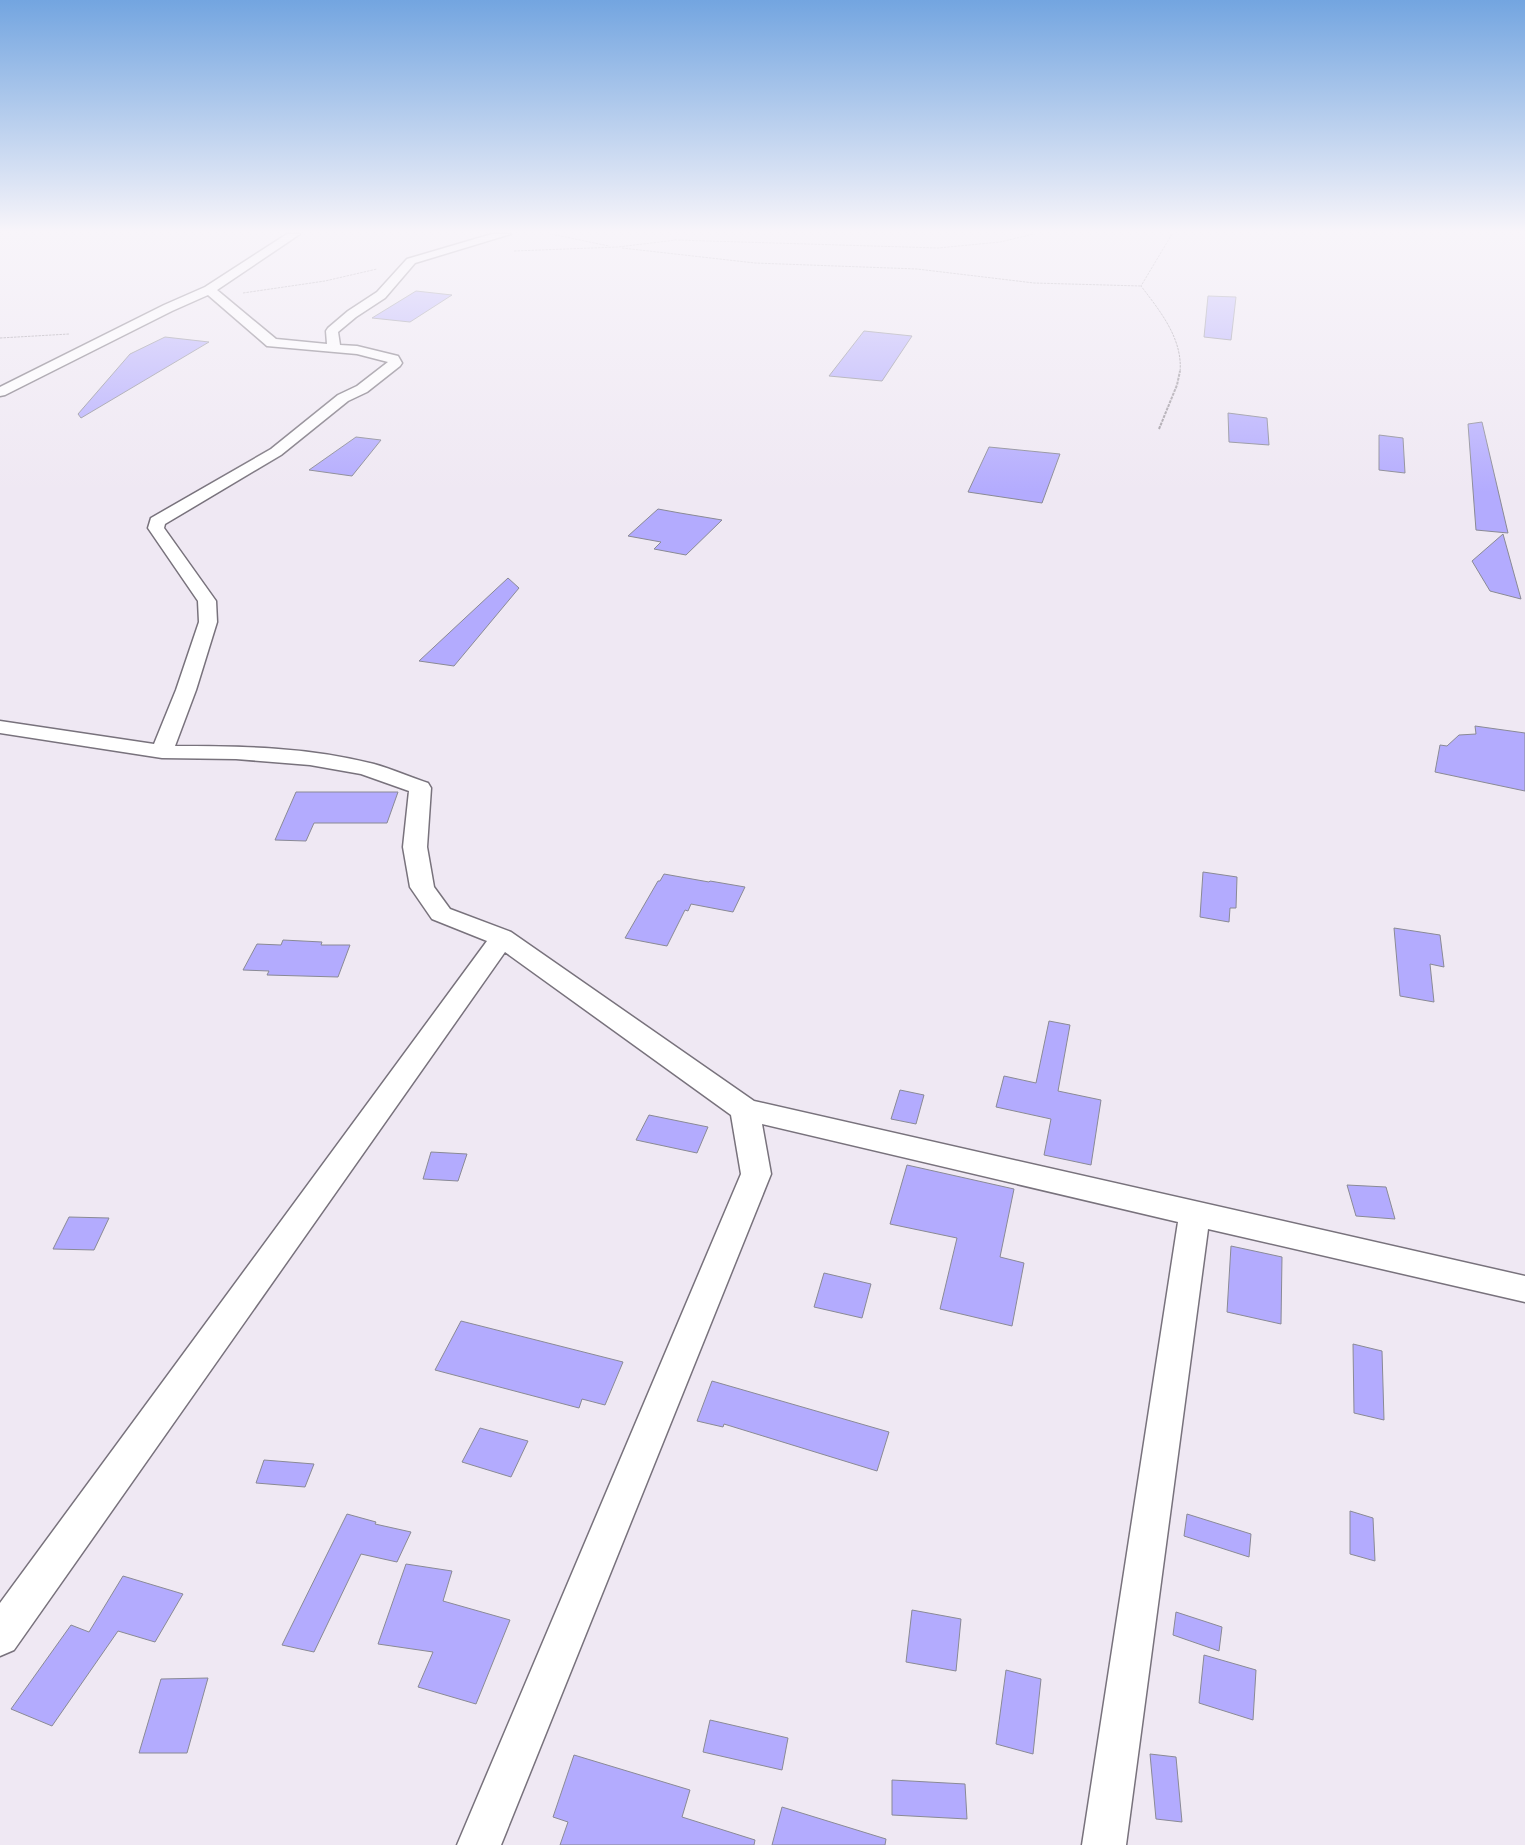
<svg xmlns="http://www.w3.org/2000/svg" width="1525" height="1845" font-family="Quicksand,sans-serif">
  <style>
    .building { fill: #b3abfe; stroke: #8a8a95 }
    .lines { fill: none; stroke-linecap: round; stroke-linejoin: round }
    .street-casing { stroke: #78727c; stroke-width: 3 }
    .path-far1 { stroke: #9d989f; stroke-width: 1; stroke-dasharray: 2.5 1; stroke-linecap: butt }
    .path { stroke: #9d989f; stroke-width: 2; stroke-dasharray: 3 1; stroke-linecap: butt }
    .street { fill: #fff; fill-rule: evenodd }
  </style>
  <rect width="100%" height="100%" fill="#efe8f3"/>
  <g class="building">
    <polygon points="416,291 452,295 410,322 372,318"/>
    <polygon points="1208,296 1236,297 1231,340 1204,337"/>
    <polygon points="864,331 912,336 882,381 829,376"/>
    <polygon points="165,337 209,342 81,418 78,414 130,354"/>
    <polygon points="1228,413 1267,418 1269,445 1229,442"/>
    <polygon points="1482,422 1508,533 1476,530 1468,424"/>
    <polygon points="1379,435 1403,438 1405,473 1379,470"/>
    <polygon points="356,437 381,440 352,476 309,470"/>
    <polygon points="989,447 1060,454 1042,503 968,492"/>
    <polygon points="658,509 680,513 722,520 686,555 654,549 661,542 628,536"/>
    <polygon points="1503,534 1521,599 1490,591 1472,561"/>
    <polygon points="508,578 519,588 454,666 419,661"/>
    <polygon points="1475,726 1525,733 1525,791 1435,772 1440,745 1447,746 1459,735 1476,734"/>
    <polygon points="296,792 398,792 387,823 314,823 306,841 275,840"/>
    <polygon points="1203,872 1237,877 1236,908 1230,908 1229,922 1200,917"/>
    <polygon points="664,874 709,882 710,881 745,887 733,912 691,904 688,911 685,910 667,946 625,938 658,881 660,881"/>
    <polygon points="1394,928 1440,935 1444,967 1430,964 1434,1002 1400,996"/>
    <polygon points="283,940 322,942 321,945 350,945 338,977 267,975 269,971 243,970 257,944 281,945"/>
    <polygon points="1049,1021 1070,1025 1058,1091 1101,1100 1091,1165 1044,1155 1051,1119 996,1107 1004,1076 1036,1083"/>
    <polygon points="900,1090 924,1095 916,1124 891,1119"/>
    <polygon points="649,1115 708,1127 697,1153 636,1140"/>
    <polygon points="431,1152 467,1154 458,1181 423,1179"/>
    <polygon points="907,1165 1014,1189 1000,1257 1024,1263 1012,1326 940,1309 957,1238 890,1224"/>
    <polygon points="1347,1185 1386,1187 1395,1219 1356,1216"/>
    <polygon points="69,1217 109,1218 94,1250 53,1249"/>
    <polygon points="1231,1246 1282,1257 1281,1324 1227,1312"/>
    <polygon points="824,1273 871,1284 862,1318 814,1307"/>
    <polygon points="461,1321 623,1362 605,1405 582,1399 579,1408 435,1370"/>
    <polygon points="1353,1344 1382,1351 1384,1420 1354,1413"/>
    <polygon points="712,1381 889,1432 877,1471 724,1424 723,1427 697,1421"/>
    <polygon points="480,1428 528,1441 511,1477 462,1462"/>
    <polygon points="264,1460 314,1464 305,1487 256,1483"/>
    <polygon points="1350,1511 1373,1518 1375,1561 1350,1554"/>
    <polygon points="347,1514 376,1522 375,1524 411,1532 397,1562 361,1554 314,1652 282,1645"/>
    <polygon points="1187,1514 1251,1534 1249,1557 1184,1536"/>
    <polygon points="406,1564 452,1571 443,1601 510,1620 476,1704 418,1687 433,1652 378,1644"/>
    <polygon points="123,1576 183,1594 155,1642 118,1631 52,1726 11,1709 71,1625 89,1632"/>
    <polygon points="912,1610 961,1619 956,1671 906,1662"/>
    <polygon points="1176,1612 1222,1627 1219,1651 1173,1635"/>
    <polygon points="1204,1655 1256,1670 1253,1720 1199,1703"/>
    <polygon points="1006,1670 1041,1679 1033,1754 996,1744"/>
    <polygon points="208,1678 187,1753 139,1753 161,1679"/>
    <polygon points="710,1720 788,1738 782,1770 703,1752"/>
    <polygon points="1150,1754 1176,1757 1182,1822 1156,1819"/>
    <polygon points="574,1755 690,1790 682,1817 755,1840 754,1845 560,1845 568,1822 553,1817"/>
    <polygon points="892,1780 965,1784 967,1819 892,1815"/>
    <polygon points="782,1807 886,1839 885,1845 772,1845"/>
  </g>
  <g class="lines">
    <defs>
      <path id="street" d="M287 234H300L217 290 276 339 327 344 326 331 328 328 348 311 377 292 407 259 492 234H511L415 263 385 298 356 317 338 332 340 345 357 346 398 356 402 363 400 366 367 392 348 401 281 455 165 524 164 528 216 601 217 622 196 690 175 746C242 746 309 747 374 764 392 769 410 777 428 783L431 788 427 847 434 887 450 909 511 932 754 1101 1525 1276V1302L1208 1229 1126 1845H1082L1178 1222 762 1124 771 1174 501 1845H457L741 1174 731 1115 505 952 14 1650 0 1656V1603L487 941 432 919 410 887 403 847 409 791 361 774 310 765 236 759 162 758 0 733V721L154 744 176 690 199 622 198 601 148 528 151 518 271 449 338 395 357 386 388 362 357 354 267 346 208 295 172 311 5 395 0 396V387L164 305 205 287Z"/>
    </defs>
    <use href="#street" class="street-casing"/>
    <g class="path-far1">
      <polyline points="551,234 609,246"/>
      <path d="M1172 234 1141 286C1160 311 1183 339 1180 372"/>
      <polyline points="622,248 755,263 917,269 1034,283 1141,286"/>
      <polyline points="514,251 618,247 676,240 938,248 1000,242 1034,234"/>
      <polyline points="243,293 325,281 377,269"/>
      <polyline points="0,338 69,334"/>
    </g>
    <polyline class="path" points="1159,429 1177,385 1180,371"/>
    <use href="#street" class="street"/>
  </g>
  <linearGradient id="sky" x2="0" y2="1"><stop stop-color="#73a5e0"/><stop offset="0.47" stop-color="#f8f5fa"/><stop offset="1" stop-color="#f8f5fa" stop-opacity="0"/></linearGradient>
  <rect width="1525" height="493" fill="url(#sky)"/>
</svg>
